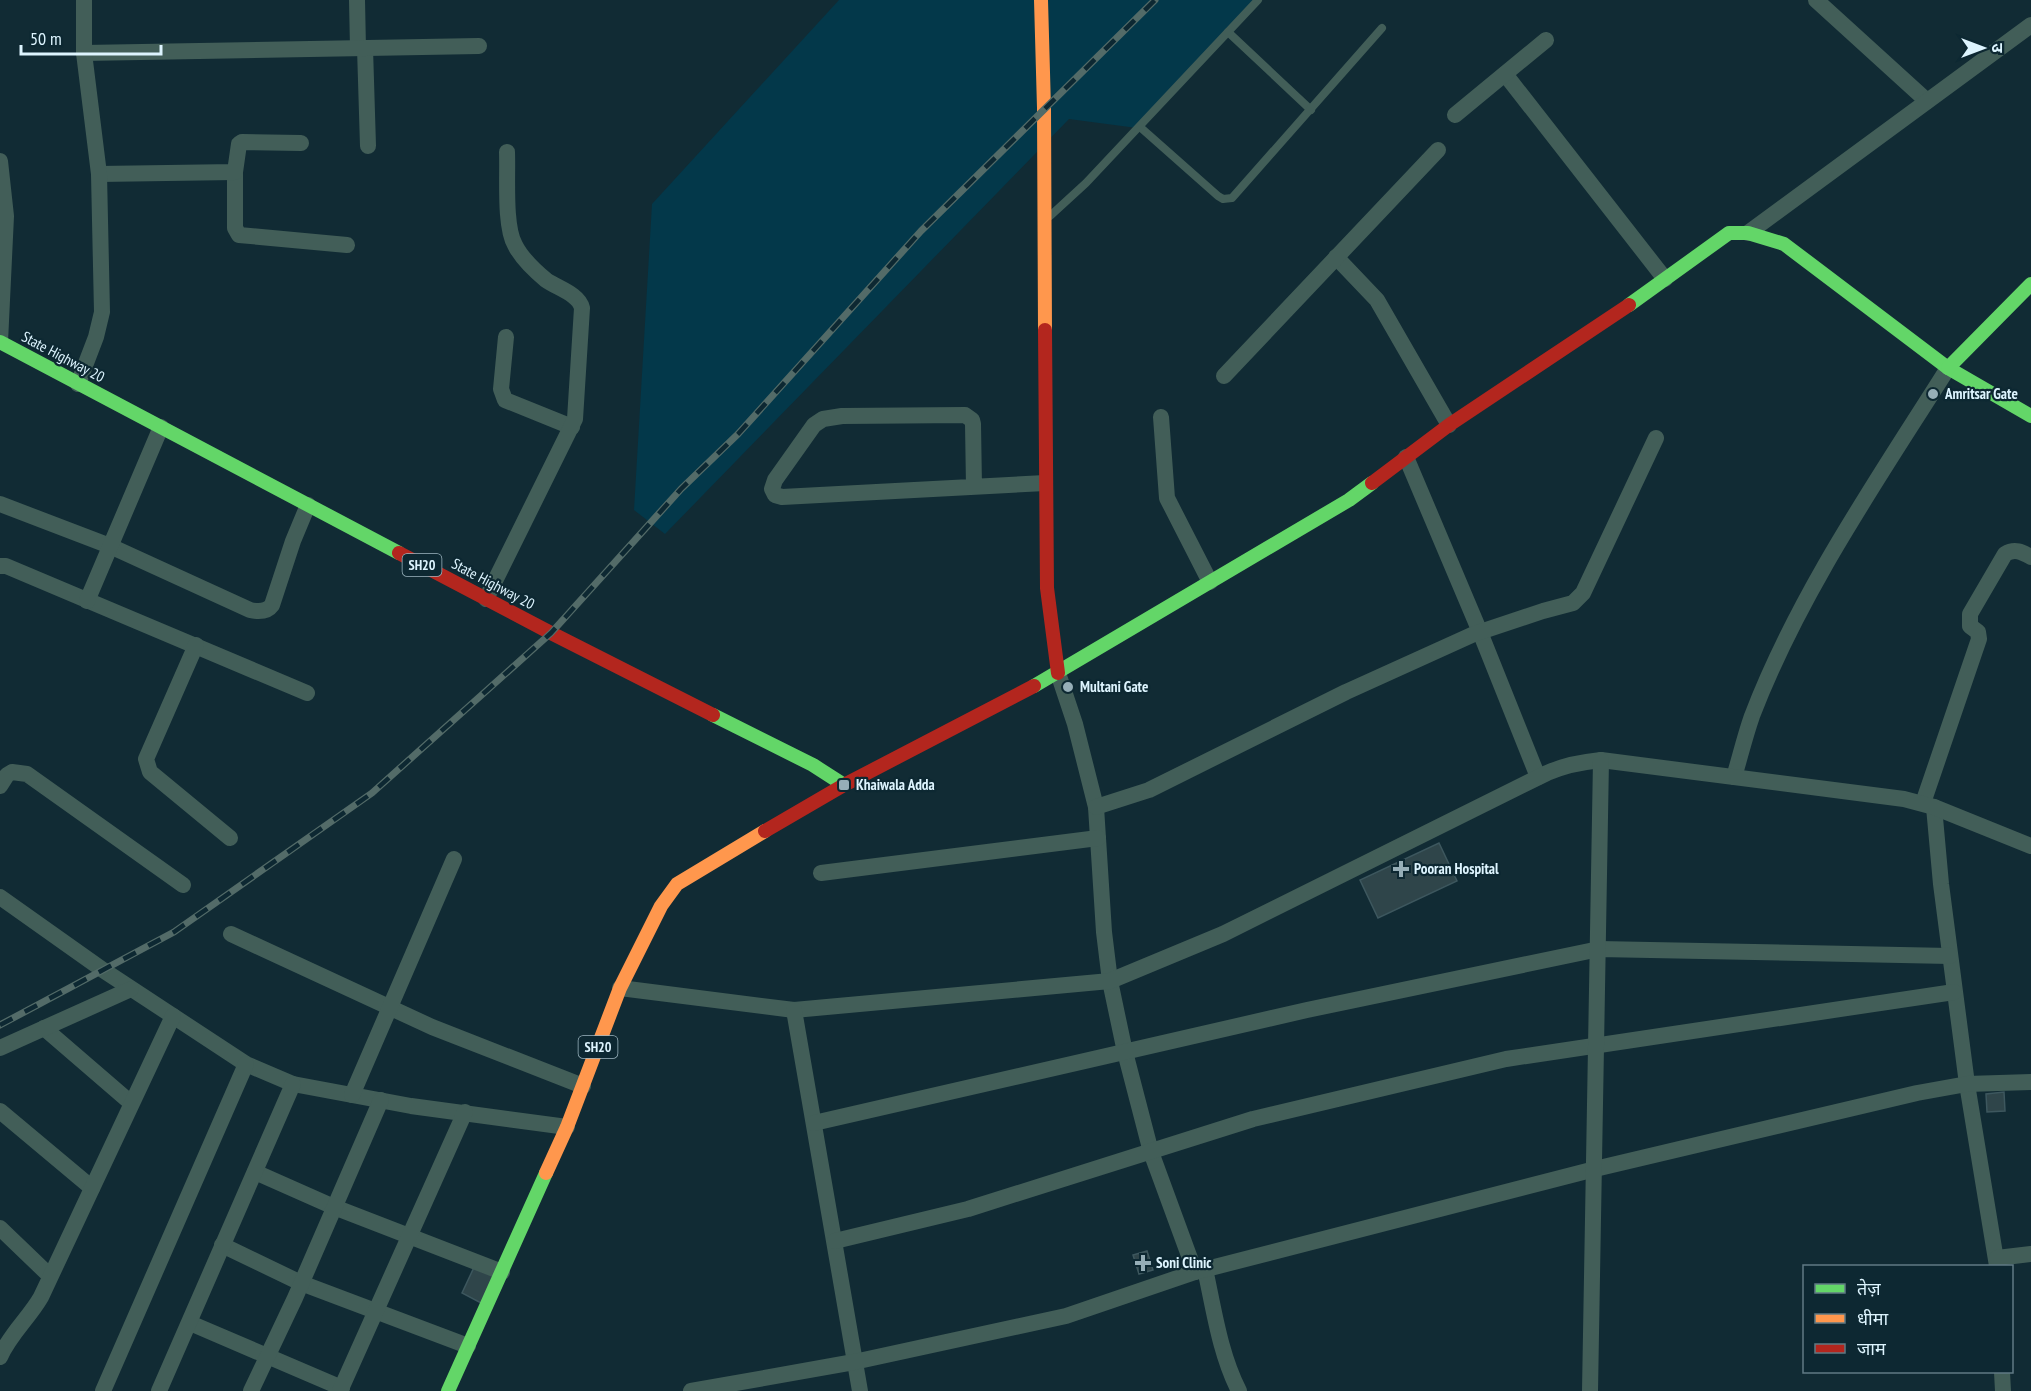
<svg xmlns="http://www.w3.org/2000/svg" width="2031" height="1391" font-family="'PT Sans Narrow','Noto Sans Devanagari',sans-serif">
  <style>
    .built { fill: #03384a }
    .building { fill: #2f454a; stroke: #3d575e; stroke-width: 1.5 }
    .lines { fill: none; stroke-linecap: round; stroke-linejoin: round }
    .lane { stroke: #425e58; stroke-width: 8 }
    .street { stroke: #425e58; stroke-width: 16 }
    .fast { stroke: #63d668; stroke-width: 14 }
    .slow { stroke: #ff974d; stroke-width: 14 }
    .jam { stroke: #b3261e; stroke-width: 14 }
    .rail-casing { stroke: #536b68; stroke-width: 7 }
    .rail { stroke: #0d2832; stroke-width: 4.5; stroke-dasharray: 14; stroke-linecap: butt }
    .poi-dot { fill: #96aeb7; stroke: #0d2832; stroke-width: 2 }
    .labels { text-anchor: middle; stroke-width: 4.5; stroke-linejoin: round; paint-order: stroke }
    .shield { fill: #0d2832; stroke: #9fb7c1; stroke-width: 1.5 }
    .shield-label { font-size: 14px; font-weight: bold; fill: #ddf4fe }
    .street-label { font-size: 15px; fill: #ddf4fe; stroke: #0d2832 }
    .poi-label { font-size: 15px; font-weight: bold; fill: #ddf4fe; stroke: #0d2832; text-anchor: start }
  </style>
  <rect width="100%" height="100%" fill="#112b34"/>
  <polygon class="built" points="839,0 1257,0 1137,128 1069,119 665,534 634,510 652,204"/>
  <g class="building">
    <polygon points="1439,843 1457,881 1378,918 1360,880"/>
    <polygon points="2004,1092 2005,1111 1987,1112 1986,1094"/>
    <polygon points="1147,1251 1153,1270 1139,1274 1133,1255"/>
    <polygon points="476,1263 496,1273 481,1303 462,1293"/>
  </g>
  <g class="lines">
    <g class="lane">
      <polyline points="1228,32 1311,110"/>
      <polyline points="1140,127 1218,196 1223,199 1232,198 1382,28"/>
      <polyline points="1050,216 1086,183 1258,0"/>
    </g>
    <g class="street">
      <polyline points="357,0 358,48"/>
      <polyline points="1816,0 1927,101"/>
      <polyline points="365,48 368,146"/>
      <polyline points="84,53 479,46"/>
      <polyline points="1505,74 1665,279"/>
      <polyline points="1455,115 1546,40"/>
      <polyline points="0,161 6,216 0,342"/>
      <polyline points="235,172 235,228 239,235 347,245"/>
      <polyline points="99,174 235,172 239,144 242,142 301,143"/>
      <polyline points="1748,233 2031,25"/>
      <polyline points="1336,257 1377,300 1449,425"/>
      <polyline points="506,337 501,389 505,400 572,427"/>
      <polyline points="1224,376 1438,150"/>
      <polyline points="78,384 96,337 102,312 99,174 84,53 84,0"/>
      <polyline points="1161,417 1167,498 1210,582"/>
      <polyline points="1406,457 1480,632 1538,777"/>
      <polyline points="974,487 973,424 972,420 965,415 842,416 823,419 814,425 775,480 772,489 775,495 782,497 1045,483"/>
      <path d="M0 504 110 546 250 610C259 612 267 612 272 605L293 541 308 505"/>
      <polyline points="0,566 6,566 307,693"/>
      <path d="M486 599 575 419 582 308C579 294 557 288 546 280 534 270 522 259 515 245 504 226 508 176 507 152"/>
      <polyline points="87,601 161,427"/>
      <polyline points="196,645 146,759 150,772 230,838"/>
      <polyline points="1058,673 1075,724 1096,807 1104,932 1110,981 1125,1052 1151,1152 1195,1272"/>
      <path d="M1734 777C1740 757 1745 736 1752 716 1799 593 1878 479 1948 368"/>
      <polyline points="0,786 7,775 12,772 27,774 183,885"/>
      <path d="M1923 803 1979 639 1978 632 1970 626V614L2005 554C2015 548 2022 552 2031 557"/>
      <polyline points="1096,807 1149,790 1346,692 1474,634 1543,611 1573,603 1583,593 1656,438"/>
      <polyline points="1934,807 1941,884 1967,1084 1997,1266"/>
      <polyline points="821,873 1098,838"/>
      <polyline points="0,897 103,970 246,1064 293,1084 411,1106 567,1127"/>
      <polyline points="231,934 432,1027 583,1086"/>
      <path d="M620 988 794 1010 1110 981 1223 934 1547 773C1565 765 1581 762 1601 760L1904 799 1934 807 2031 846"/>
      <polyline points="794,1010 860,1391"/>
      <polyline points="44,1028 131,1103"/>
      <polyline points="0,1048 131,989"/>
      <polyline points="352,1095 454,859"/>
      <polyline points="0,1111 92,1188"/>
      <polyline points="814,1123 1307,1010 1599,949 1950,956"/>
      <polyline points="255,1172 334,1207 502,1272"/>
      <polyline points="0,1228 50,1276"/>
      <polyline points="835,1241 968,1209 1253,1119 1506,1059 1954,992"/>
      <polyline points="222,1245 301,1283 468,1346"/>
      <polyline points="1997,1258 2031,1254"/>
      <path d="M1205 1269C1214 1310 1220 1354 1239 1391"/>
      <polyline points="190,1323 342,1388"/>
      <path d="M0 1357C10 1334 29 1318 41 1297L173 1016"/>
      <polyline points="2002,1372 2003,1391"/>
      <polyline points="103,1391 246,1064"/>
      <polyline points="159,1391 293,1084"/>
      <polyline points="251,1391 295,1298 381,1100"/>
      <polyline points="340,1391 465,1112"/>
      <polyline points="691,1391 854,1362 1066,1316 1195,1272 1595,1169 1917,1093 1967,1084 2031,1082"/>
      <polyline points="1590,1391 1601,760"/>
    </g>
    <g class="fast">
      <polyline points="1629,305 1729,233 1748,233 1784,244 1948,368 2031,416"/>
      <polyline points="0,342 399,553"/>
      <polyline points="1948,368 2031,284"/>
      <polyline points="1034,686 1349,500 1372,483"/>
      <polyline points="713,715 813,765 844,785"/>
      <polyline points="448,1391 546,1173"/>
    </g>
    <g class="slow">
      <polyline points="1041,0 1044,108 1045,330"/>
      <polyline points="546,1173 567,1127 620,988 661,906 677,884 765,831"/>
    </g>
    <g class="jam">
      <polyline points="1045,330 1047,588 1058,673"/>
      <polyline points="1372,483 1449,425 1629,305"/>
      <polyline points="399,553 551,633 713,715"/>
      <polyline points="765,831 844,785 1034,686"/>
    </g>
    <defs>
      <polyline id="rail" points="0,1025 174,932 372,793 551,633 681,489 738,434 921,231 1155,0"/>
    </defs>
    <use href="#rail" class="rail-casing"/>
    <use href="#rail" class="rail"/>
  </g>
  <g class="poi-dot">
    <circle cx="1933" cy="394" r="6"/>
    <circle cx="1068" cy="687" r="6"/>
    <rect x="838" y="779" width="12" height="12" rx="3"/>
    <path d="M1398 860h6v6h6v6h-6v6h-6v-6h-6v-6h6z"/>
    <path d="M1140 1254h6v6h6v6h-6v6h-6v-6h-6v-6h6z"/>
  </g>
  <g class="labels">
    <g class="shield">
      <rect x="402.5" y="554" width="39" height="22" rx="4.5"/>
      <rect x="578.5" y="1036" width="39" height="22" rx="4.5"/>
    </g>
    <g class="shield-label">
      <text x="422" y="570">SH20</text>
      <text x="598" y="1052">SH20</text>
    </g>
    <g class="street-label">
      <text transform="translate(63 357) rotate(28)" y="5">State Highway 20</text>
      <text transform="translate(493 584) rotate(28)" y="5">State Highway 20</text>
    </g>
    <g class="poi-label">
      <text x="1945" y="399">Amritsar Gate</text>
      <text x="1080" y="692">Multani Gate</text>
      <text x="856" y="790">Khaiwala Adda</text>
      <text x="1414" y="874">Pooran Hospital</text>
      <text x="1156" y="1268">Soni Clinic</text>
    </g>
  </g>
  <rect x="1803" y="1265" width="210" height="108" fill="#0d2832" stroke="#607a84" stroke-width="1.5"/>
  <rect x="1815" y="1284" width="30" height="9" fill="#63d668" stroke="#607a84" stroke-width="1.5"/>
  <text x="1857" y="1295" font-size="18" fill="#ddf4fe">तेज़</text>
  <rect x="1815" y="1314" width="30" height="9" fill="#ff974d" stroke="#607a84" stroke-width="1.5"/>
  <text x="1857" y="1325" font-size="18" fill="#ddf4fe">धीमा</text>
  <rect x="1815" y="1344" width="30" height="9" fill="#b3261e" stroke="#607a84" stroke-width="1.5"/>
  <text x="1857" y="1355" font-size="18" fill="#ddf4fe">जाम</text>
  <g transform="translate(1983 48) rotate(90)" stroke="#0d2832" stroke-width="4.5" paint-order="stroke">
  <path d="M0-4.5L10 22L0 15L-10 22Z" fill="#ddf4fe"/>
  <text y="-9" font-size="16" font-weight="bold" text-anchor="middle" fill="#ddf4fe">उ</text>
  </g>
  <path d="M21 45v9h140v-9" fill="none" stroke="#ddf4fe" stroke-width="3"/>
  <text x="30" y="45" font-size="18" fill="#ddf4fe" stroke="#0d2832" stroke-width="4.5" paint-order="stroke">50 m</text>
</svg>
